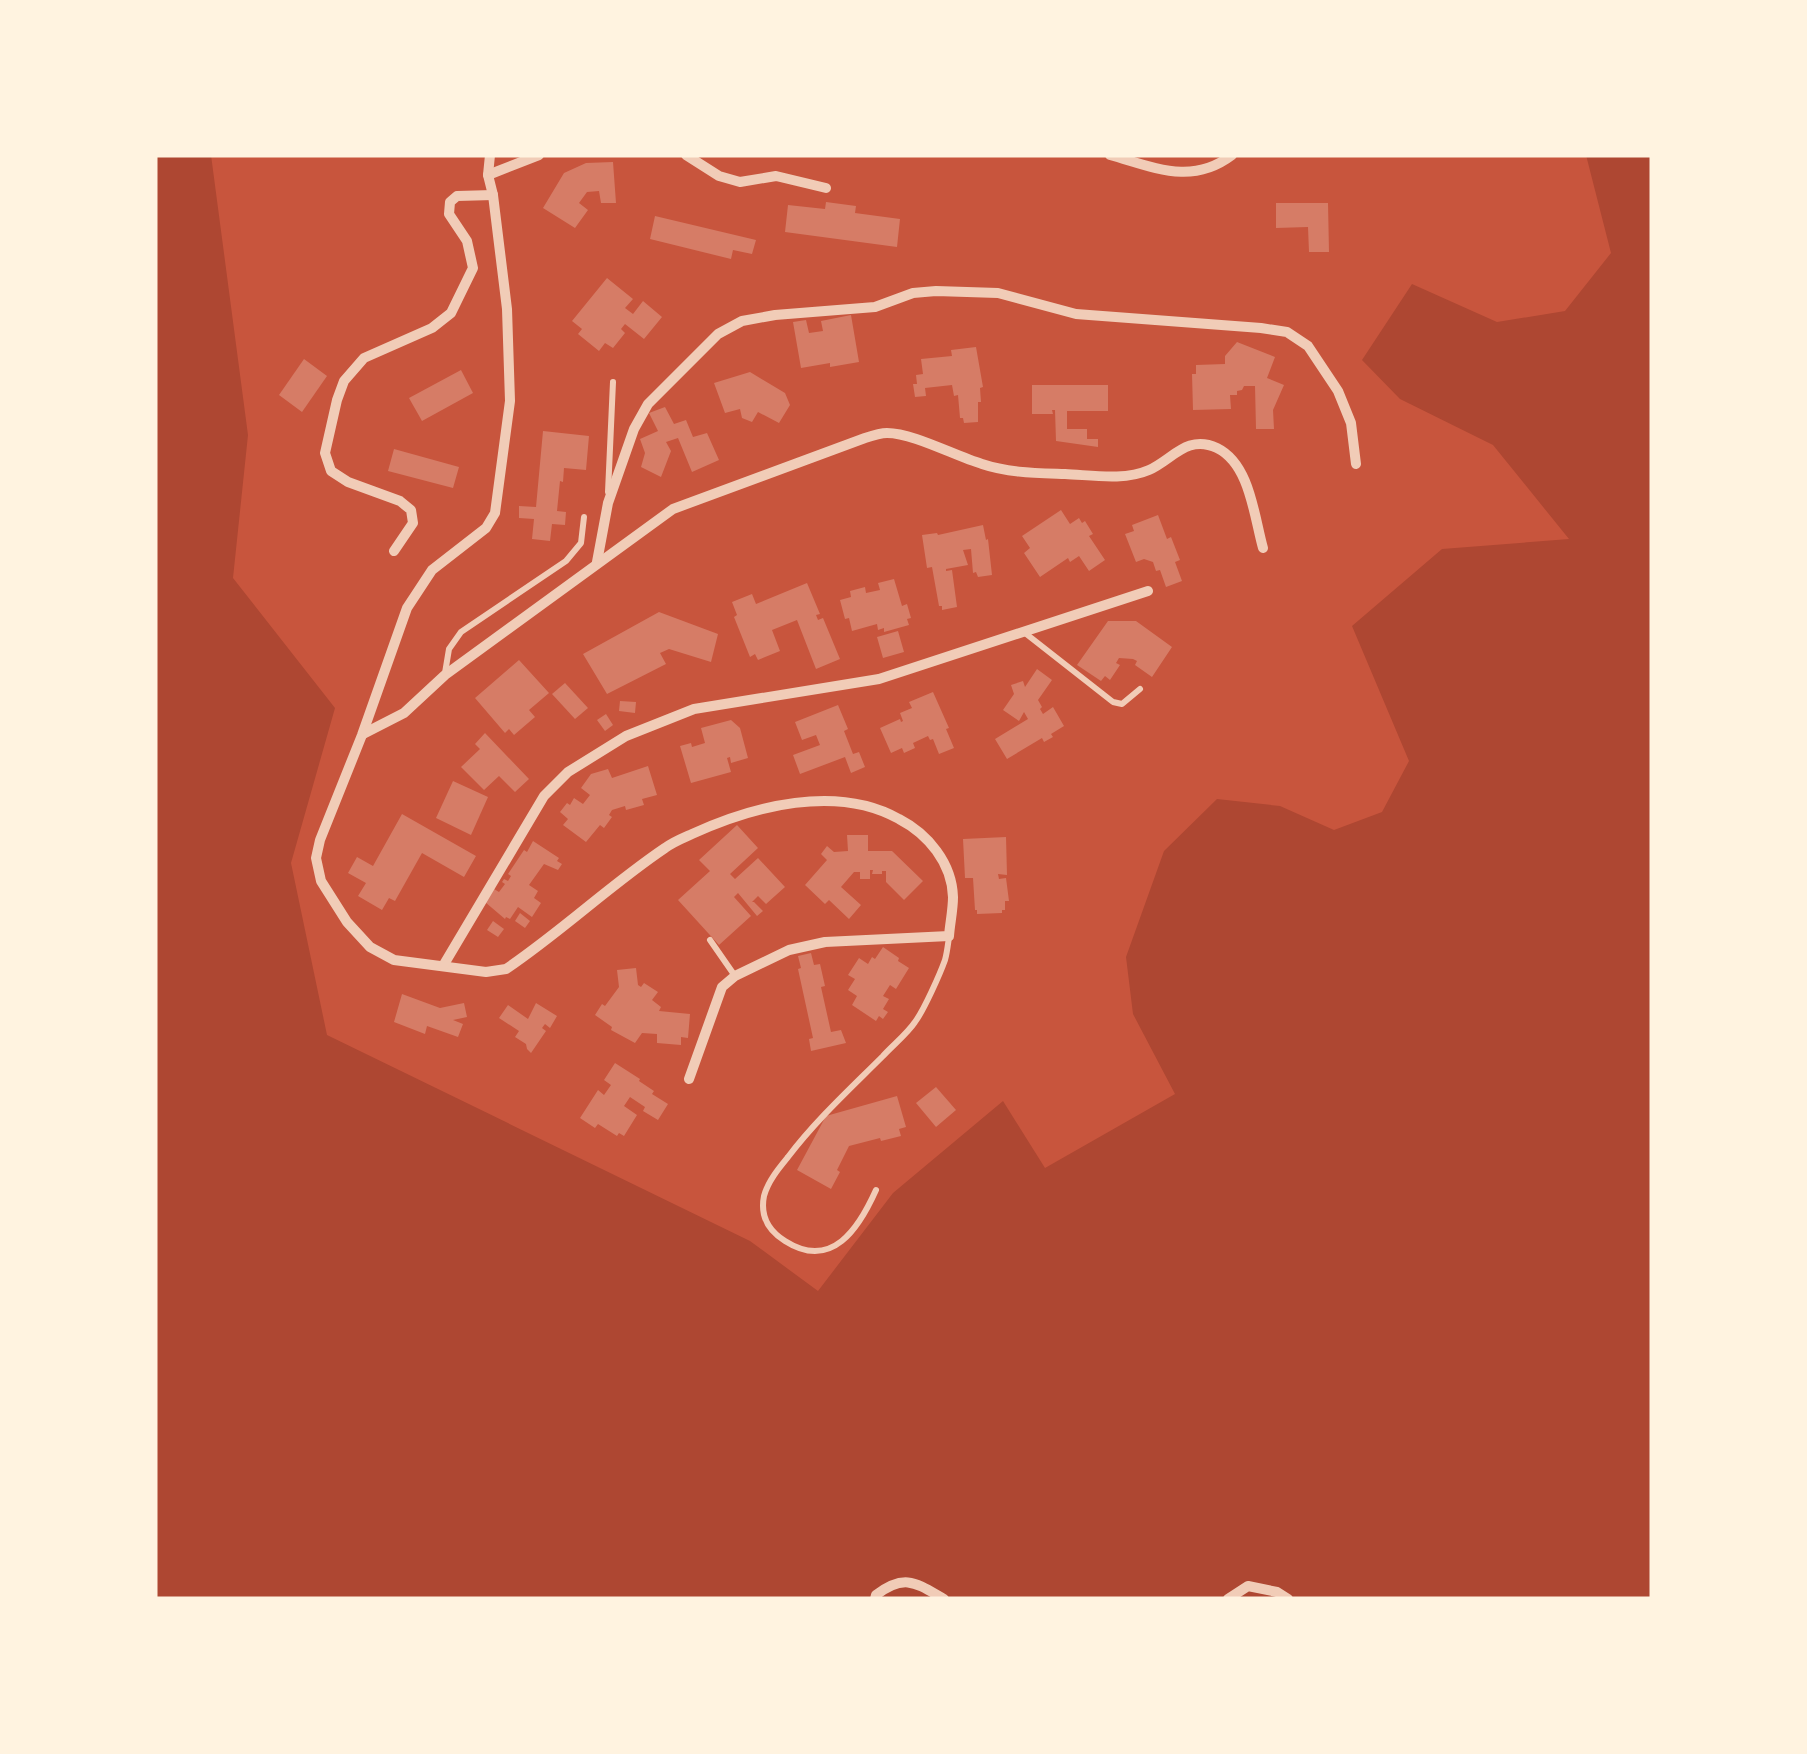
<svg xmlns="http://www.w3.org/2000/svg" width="1807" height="1754" font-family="'Fira Sans Condensed',sans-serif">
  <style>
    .green { fill: #ae4732 }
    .building { fill: #d67c66 }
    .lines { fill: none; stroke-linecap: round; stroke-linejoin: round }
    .service { stroke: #f1ccb7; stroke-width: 6 }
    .minor { stroke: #f1ccb7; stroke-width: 10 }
  </style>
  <rect width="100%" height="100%" fill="#c8553d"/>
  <polygon class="green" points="155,155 211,155 248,435 233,578 335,708 291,863 327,1035 750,1241 818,1291 893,1193 1003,1101 1045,1168 1175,1094 1133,1014 1126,957 1164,851 1217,799 1280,806 1334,830 1382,812 1409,761 1352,626 1442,549 1569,539 1493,445 1400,399 1362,360 1412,284 1497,322 1565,311 1611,253 1586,155 1652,155 1652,1599 155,1599"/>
  <g class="building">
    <polygon points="613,162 616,203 601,203 599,191 587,192 579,203 588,210 575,228 543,208 564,173 586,163"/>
    <polygon points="826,202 856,206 855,213 900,219 897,247 785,232 788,205 825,209"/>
    <polygon points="1276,203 1328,203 1329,252 1309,252 1308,227 1276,228"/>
    <polygon points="655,216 756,240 752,254 733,250 731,259 650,239"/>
    <polygon points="607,278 633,299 625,308 633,314 643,301 662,317 644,339 625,324 621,329 625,333 613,348 605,343 599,351 578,334 582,329 572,321"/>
    <polygon points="851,315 859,362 830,367 830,363 801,368 793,322 806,320 809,333 823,331 821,321"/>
    <polygon points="1237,342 1275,357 1267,378 1284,385 1273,410 1274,429 1256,429 1255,386 1244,386 1242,390 1237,391 1237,395 1230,395 1231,409 1193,410 1192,374 1196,374 1196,365 1225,364 1225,356"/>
    <polygon points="976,347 983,387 980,388 981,402 978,402 978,422 964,423 963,418 960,418 958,395 954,396 952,385 925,388 926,396 915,397 913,384 917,384 916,375 923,374 921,359 952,356 951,350"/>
    <polygon points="304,359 327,376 302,412 279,395"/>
    <polygon points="461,370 473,393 422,421 409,398"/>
    <polygon points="750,372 785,393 790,405 779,423 758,412 752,422 742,418 740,409 725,413 714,383"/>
    <polygon points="1032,385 1108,385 1108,411 1067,411 1067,429 1087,429 1087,439 1098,439 1098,447 1056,441 1055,410 1052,410 1053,414 1032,414"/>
    <polygon points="665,407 674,424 686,420 693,437 707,433 719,460 692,472 678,438 666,442 671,451 661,477 641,467 645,453 640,439 658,431 649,413"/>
    <polygon points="543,431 589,436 586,470 564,468 563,482 560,481 557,511 566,512 565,525 552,524 550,541 532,539 534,519 519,518 519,506 536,507"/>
    <polygon points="394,449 459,467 453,488 388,471"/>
    <polygon points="1061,510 1070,524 1079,518 1082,523 1085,521 1093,534 1089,536 1105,560 1089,571 1079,556 1070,562 1068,558 1040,577 1024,553 1030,548 1022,536"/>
    <polygon points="1158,515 1167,539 1171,537 1180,560 1175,562 1182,581 1166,587 1160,570 1156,571 1153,562 1144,559 1136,562 1125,534 1134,531 1132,525"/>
    <polygon points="983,525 986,540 988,539 992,575 978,577 976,572 973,573 971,549 963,550 968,565 946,569 946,571 952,570 957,607 942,610 942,606 939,606 932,567 927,568 922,535 937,533 938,535"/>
    <polygon points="894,579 902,606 907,604 911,618 907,619 909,625 884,632 884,628 878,630 877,624 852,631 849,618 845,619 840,600 851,597 850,591 865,587 866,593 880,590 878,583"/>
    <polygon points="807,583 820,614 816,615 818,620 823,618 840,659 816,669 797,620 772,630 780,651 758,660 755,654 750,657 734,617 737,615 732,602 752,594 756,604"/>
    <polygon points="659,612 718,634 711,662 669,649 660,653 666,664 607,694 583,654"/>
    <polygon points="1108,621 1136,621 1172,647 1152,677 1135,665 1137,661 1133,659 1119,658 1116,663 1120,665 1110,680 1105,676 1101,681 1077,665"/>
    <polygon points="898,631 904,652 883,658 877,637"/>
    <polygon points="519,660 549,693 529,710 535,717 514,735 509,729 505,733 475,698"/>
    <polygon points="1037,669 1052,680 1038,700 1042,707 1040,709 1043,714 1053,707 1064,726 1051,734 1053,737 1044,742 1042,738 1007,759 995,739 1028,719 1024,712 1019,721 1003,710 1014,694 1011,685 1023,681 1025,687"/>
    <polygon points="565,683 588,708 575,719 552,694"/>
    <polygon points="933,692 949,728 946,729 954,748 939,754 933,739 930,740 928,736 913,743 915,748 904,753 902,748 891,753 880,728 900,719 901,722 903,721 900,713 912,708 909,702"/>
    <polygon points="620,701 636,702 635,713 619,711"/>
    <polygon points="838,705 848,729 844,731 853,754 859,752 865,767 851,773 845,757 800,774 793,755 820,745 816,735 802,740 795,722"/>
    <polygon points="606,714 613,725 605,731 597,720"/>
    <polygon points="731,720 740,728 748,758 731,763 730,757 727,758 731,772 691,783 680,746 691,743 692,747 705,743 701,728"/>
    <polygon points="485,733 529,779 515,792 499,776 484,790 461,767 480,749 475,744"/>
    <polygon points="648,766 657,795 642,799 644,805 626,810 625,806 612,810 609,815 612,817 604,828 600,825 586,842 563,825 568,819 560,812 567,803 570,805 574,798 583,804 590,795 581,788 591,774 608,769 612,778"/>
    <polygon points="453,781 488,797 471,835 436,818"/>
    <polygon points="402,814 476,856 464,877 422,853 395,901 389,898 382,910 358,896 366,883 348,873 357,857 373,866"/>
    <polygon points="737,825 758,848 730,874 735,879 758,858 785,887 766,904 758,896 752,902 754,902 763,911 757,916 738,893 734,897 751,916 719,945 678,900 710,871 699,860"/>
    <polygon points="847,835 868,835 868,851 892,851 923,881 904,900 886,882 886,871 882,871 882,874 872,874 873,870 870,870 870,879 860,879 860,872 854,872 841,887 861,905 849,919 829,900 825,904 805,885 827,860 821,854 827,846 834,852 848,851"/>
    <polygon points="1006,837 1007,875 998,874 999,879 1006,878 1009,901 1005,901 1005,910 1002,910 1002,913 977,914 977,910 975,910 973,878 965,878 963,839"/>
    <polygon points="533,841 559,858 557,861 562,864 558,870 544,864 529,885 538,891 534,898 541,903 532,917 518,907 510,919 506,917 505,919 485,902 494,889 499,892 505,884 502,882 504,879 508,881 511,876 508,874 524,850 527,852"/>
    <polygon points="520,913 530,921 525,928 515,921"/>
    <polygon points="493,921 504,929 498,937 487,930"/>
    <polygon points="883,947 899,958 898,961 909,968 896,989 890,985 883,996 889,999 883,1009 888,1012 883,1019 879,1016 876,1021 852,1005 857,996 848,990 855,979 848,975 859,958 868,964 872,957 875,959"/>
    <polygon points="811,953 814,965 820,964 825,986 821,987 831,1032 841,1030 846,1043 811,1051 809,1039 813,1038 798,969 801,968 798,956"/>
    <polygon points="636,968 638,985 641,987 644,983 658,992 652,1000 661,1007 659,1011 690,1014 688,1038 681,1037 681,1045 657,1043 657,1034 642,1033 635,1043 611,1030 612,1027 595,1015 602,1004 605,1006 619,987 617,970"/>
    <polygon points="402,994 440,1008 464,1003 467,1017 453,1020 463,1024 458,1037 427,1026 425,1034 394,1022"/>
    <polygon points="536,1003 557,1016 550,1028 545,1024 542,1028 546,1031 531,1053 527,1049 526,1044 515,1037 519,1031 499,1018 508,1005 528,1019"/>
    <polygon points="615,1063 640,1079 639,1081 654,1091 652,1094 668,1104 658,1120 643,1111 645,1107 630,1097 624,1106 637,1115 624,1136 619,1133 617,1136 598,1124 595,1128 580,1118 598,1090 604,1095 611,1085 604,1080"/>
    <polygon points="936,1087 956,1110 936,1127 916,1103"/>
    <polygon points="897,1096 906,1127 899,1129 901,1136 881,1141 880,1138 849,1146 837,1170 840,1172 831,1189 797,1170 826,1116"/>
  </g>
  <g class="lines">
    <g class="service">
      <polyline points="608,492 613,382"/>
      <polyline points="1025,633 1113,702 1122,704 1140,689"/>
      <polyline points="445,673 449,649 461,632 566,561 581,543 584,517"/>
      <polyline points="710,940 735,976"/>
      <path d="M876 1190C859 1228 832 1271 785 1241 769 1231 760 1216 764 1196 768 1181 779 1168 788 1157 816 1120 851 1088 883 1056 893 1045 907 1034 915 1022 924 1010 940 974 945 960 947 953 948 944 949 937"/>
    </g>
    <g class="minor">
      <path d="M490 155 488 175 493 195 507 309 510 401 495 513 486 528 432 570 407 608 362 735 320 840 316 858 321 881 347 922 370 947 394 960 486 972 506 969C561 932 610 885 665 848 673 842 683 838 692 834 753 806 837 784 899 819 928 834 952 863 953 897 953 910 950 923 949 936L825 942 789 950 735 976 722 987 689 1079"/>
      <polyline points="686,155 719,176 740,182 776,176 826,188"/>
      <path d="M1110 155C1154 167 1191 186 1232 155"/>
      <polyline points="488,175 539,155"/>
      <polyline points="394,551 413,523 411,510 400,501 348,482 331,471 325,453 337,400 344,381 364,358 432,328 451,313 473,268 467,241 449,214 450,202 457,196 493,195"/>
      <polyline points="597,562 608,503 634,429 648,404 718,334 742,321 775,315 875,307 913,293 936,291 998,293 1076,314 1261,328 1287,332 1308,346 1338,391 1351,423 1356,464"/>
      <path d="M363 734 404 713 445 675 673 509 865 438C871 436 880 433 887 433 913 433 955 456 982 464 1009 473 1036 473 1065 474 1091 475 1124 481 1149 470 1172 460 1187 434 1217 448 1250 464 1254 516 1263 548"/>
      <polyline points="443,966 544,796 568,772 626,736 694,709 879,679 1148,591"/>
      <path d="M875 1599 876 1595C905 1573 916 1583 944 1599"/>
      <polyline points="1228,1599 1248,1586 1277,1592 1288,1599"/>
    </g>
  </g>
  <rect width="1807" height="1754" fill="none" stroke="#fff3e0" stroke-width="315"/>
</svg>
